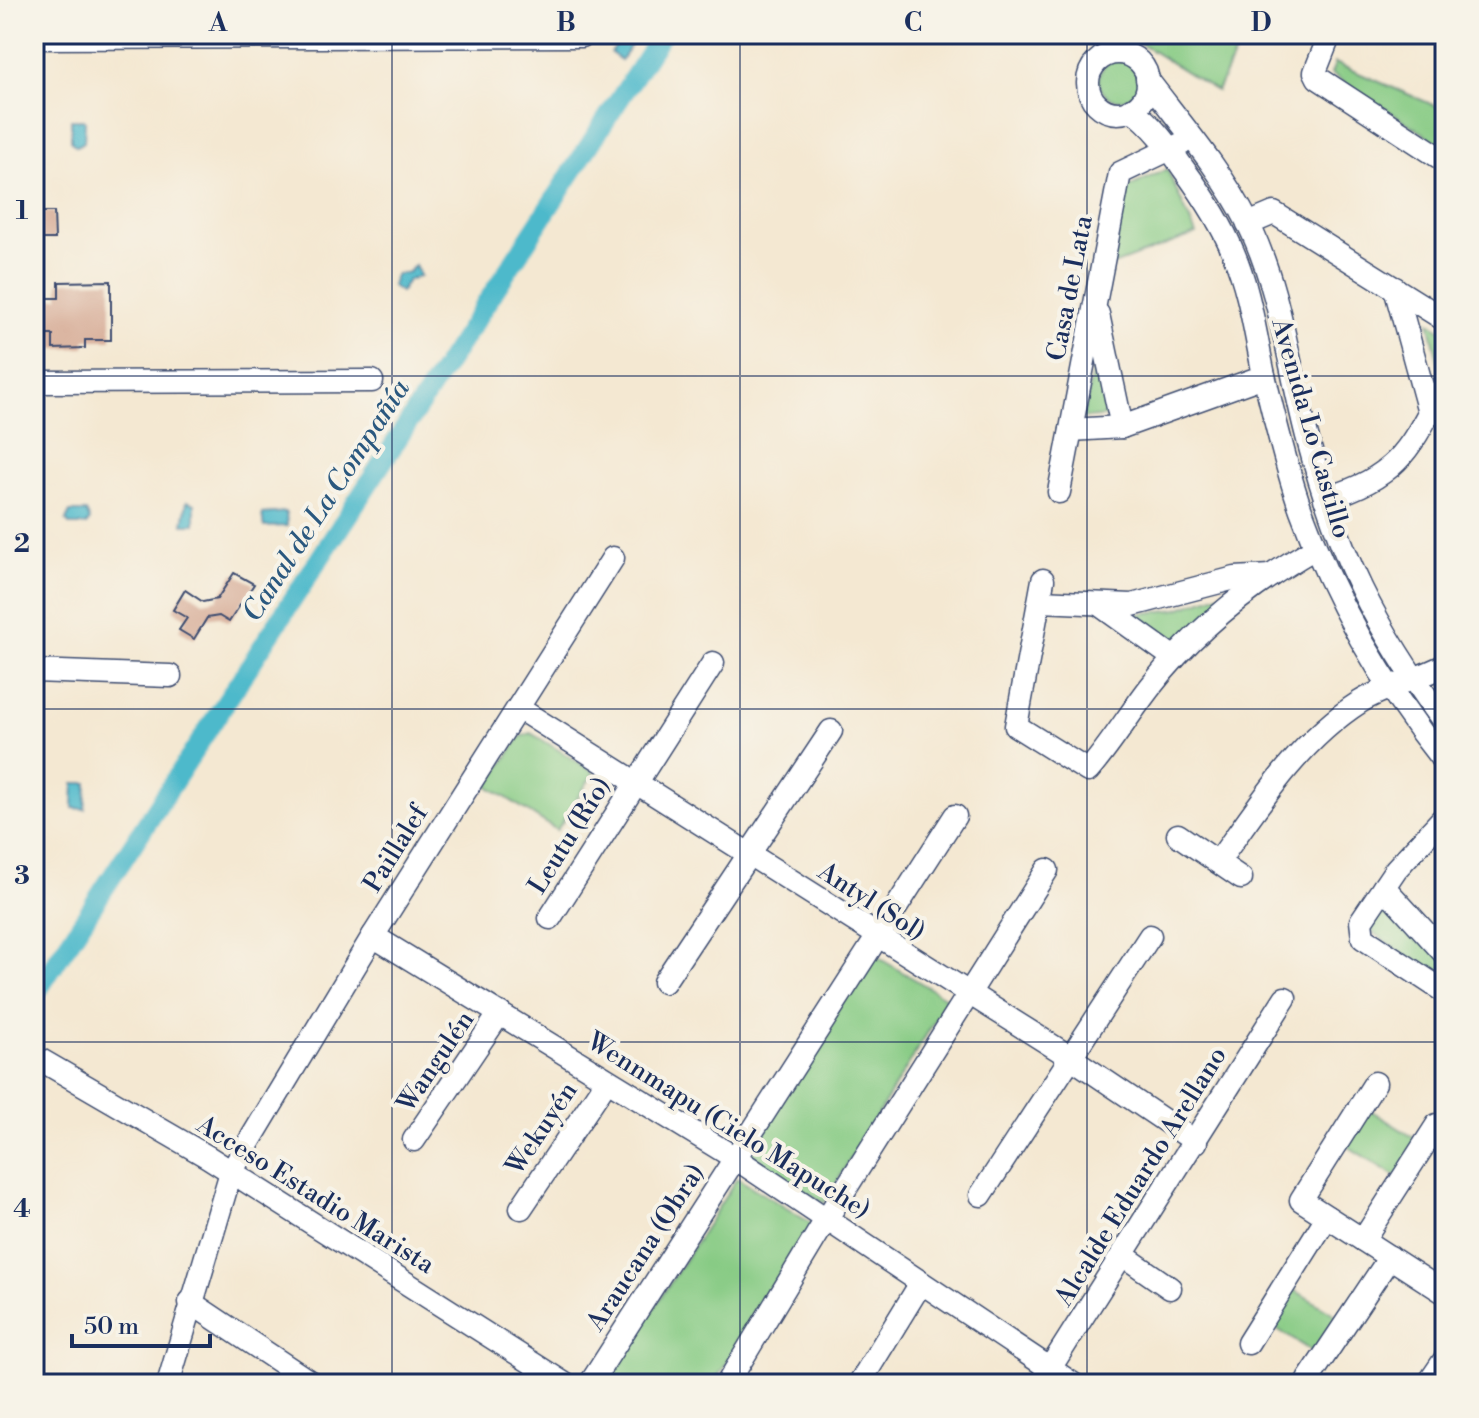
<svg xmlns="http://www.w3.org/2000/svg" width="1479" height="1418" font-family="'Libre Bodoni',serif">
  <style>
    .green { fill: #87cb84; stroke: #517d71; stroke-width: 2 }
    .water { fill: #4eb9cb; stroke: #347494; stroke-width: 2 }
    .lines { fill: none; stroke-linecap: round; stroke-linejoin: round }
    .canal { stroke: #4eb9cb; stroke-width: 20 }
    .building { fill: #d2a18a }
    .minor-casing { stroke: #3c4b6f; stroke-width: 25 }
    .minor { stroke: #fff; stroke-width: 22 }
    .grid { fill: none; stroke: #1b2f5e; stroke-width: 2; stroke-opacity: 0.55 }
    .labels { text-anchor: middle; stroke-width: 8; stroke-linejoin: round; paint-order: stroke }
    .street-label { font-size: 26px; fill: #1b2f5e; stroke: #f7f3e8 }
    .water-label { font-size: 28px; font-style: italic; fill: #2a587f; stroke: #f7f3e8 }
    .neatline { fill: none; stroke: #1b2f5e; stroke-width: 3 }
    .grid-label { font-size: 26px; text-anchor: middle; font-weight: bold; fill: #1b2f5e }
  </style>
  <rect width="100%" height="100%" fill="#f7f3e8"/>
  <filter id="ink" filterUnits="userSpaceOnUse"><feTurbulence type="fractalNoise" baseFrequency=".0125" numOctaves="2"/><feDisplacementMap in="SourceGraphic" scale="16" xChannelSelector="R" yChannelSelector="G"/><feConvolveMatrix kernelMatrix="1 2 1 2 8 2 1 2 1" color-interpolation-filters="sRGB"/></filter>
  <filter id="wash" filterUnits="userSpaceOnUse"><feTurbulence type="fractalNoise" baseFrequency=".006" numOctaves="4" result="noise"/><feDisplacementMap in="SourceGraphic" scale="32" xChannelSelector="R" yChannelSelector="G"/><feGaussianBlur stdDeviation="1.8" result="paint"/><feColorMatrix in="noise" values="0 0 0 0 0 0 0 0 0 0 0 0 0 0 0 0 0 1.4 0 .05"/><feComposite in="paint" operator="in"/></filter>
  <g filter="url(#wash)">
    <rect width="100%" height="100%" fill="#f4e8d2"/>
    <g class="green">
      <polygon points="1125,34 1244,34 1217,91"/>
      <circle cx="1119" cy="80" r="20"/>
      <polygon points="1335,63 1445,110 1445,147 1331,74"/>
      <polygon points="1167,169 1196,234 1113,265 1123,190"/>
      <polygon points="1429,322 1445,332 1445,360 1440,369"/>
      <polygon points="1098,345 1113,416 1083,418"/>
      <polygon points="1239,587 1174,647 1130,615 1178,609"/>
      <polygon points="531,733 594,772 557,830 488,786 520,737"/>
      <polygon points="1385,895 1445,962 1445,985 1367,928"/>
      <polygon points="872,954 948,999 824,1203 746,1154"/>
      <polygon points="1367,1108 1419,1141 1397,1177 1344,1144"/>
      <polygon points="737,1178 814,1225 713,1384 610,1384 607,1382"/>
      <polygon points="1288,1286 1342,1319 1319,1356 1266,1322"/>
    </g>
    <g class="water">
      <polygon points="624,34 635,39 621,60 611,53"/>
      <polygon points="71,120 85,120 84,142 77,146 71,142"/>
      <polygon points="415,265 420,276 408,280 401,292 392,286 395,275 409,272"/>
      <polygon points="187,501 195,504 195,524 183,524"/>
      <polygon points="70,512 86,512 90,520 86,525 70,525 66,520"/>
      <polygon points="286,512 287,526 264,527 262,514"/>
      <polygon points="74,783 87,783 85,809 73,808"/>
    </g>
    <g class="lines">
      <polyline class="canal" points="34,996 662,34"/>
    </g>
    <g id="blocks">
      <g class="building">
        <polygon points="34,212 54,212 55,239 34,239"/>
        <polygon points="111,281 111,340 85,340 85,348 53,349 53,335 34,335 34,298 59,298 59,282"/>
        <polygon points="234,573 254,584 229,622 219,616 207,618 194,639 179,630 187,618 173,610 185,590 203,602 217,599"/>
      </g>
    </g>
  </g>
  <g filter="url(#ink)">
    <use href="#blocks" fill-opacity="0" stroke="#3c4b6f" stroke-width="2"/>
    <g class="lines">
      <defs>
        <g id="minor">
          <polyline points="1330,34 1315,72 1318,78 1445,161"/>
          <polyline points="34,38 581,36"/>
          <circle cx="1118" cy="83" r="30"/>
          <path d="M1147 79C1182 125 1222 171 1248 223 1281 290 1289 369 1308 440 1339 556 1374 626 1445 723"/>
          <path d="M1131 109C1153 125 1168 146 1183 168 1202 194 1221 222 1233 252 1250 291 1255 334 1264 375 1275 420 1286 468 1301 510 1335 604 1383 685 1445 763"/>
          <polyline points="1248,224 1274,213 1445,320"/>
          <polyline points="1395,288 1429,412"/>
          <polyline points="1098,314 1122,427"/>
          <polyline points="34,382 372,381"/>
          <polyline points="1071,430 1122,427 1264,376"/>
          <polyline points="1059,492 1120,173 1183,143"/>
          <path d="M1325 499C1401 475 1409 450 1445 383"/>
          <path d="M1043 580 1016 726 1088 771C1111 745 1129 714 1151 686 1196 628 1251 585 1315 548"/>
          <polyline points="1040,601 1132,605 1235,578 1270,576"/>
          <polyline points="1100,605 1174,658"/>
          <polyline points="34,671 170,676"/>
          <polyline points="518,708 1070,1057 1196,1142"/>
          <polyline points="1445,816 1396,869 1361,921 1363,938 1445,992"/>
          <polyline points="1178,835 1241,878"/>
          <path d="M1218 862C1259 804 1299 741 1360 702 1387 685 1418 680 1445 665"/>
          <polyline points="1384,887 1445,954"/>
          <polyline points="550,918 713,663"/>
          <polyline points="373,936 735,1158 1073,1384"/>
          <polyline points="664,982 831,731"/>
          <polyline points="34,1056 208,1157 565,1384"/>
          <polyline points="1375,1083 1301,1200 1445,1293"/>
          <polyline points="414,1140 500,1013"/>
          <polyline points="981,1195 1150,936"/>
          <polyline points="521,1208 601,1089 602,1077"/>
          <polyline points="1363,1240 1437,1125"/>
          <polyline points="1124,1256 1170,1288"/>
          <polyline points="190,1302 313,1384"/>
          <polyline points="1248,1343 1327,1217"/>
          <polyline points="1308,1380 1390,1257"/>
          <polyline points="168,1384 231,1172 373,936 613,558"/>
          <polyline points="590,1384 955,816"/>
          <polyline points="727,1384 827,1218 1047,870"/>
          <polyline points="859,1384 921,1283"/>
          <polyline points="1040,1384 1285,998"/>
          <polyline points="1428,1384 1445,1359"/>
        </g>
      </defs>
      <use href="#minor" class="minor-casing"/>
      <use href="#minor" class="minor"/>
    </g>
  </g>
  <path class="grid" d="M392 34V1384M740 34V1384M1087 34V1384M34 376H1445M34 709H1445M34 1042H1445"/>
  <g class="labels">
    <g class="street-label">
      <text transform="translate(1069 288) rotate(-79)" y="9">Casa de Lata</text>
      <text transform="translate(1312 428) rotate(74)" y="9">Avenida Lo Castillo</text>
      <text transform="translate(569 835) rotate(-58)" y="9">Leutu (Río)</text>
      <text transform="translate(395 848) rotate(-58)" y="9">Paillalef</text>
      <text transform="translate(872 901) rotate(33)" y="9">Antyl (Sol)</text>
      <text transform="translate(435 1061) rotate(-56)" y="9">Wangulén</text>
      <text transform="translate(729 1125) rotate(32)" y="9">Wennmapu (Cielo Mapuche)</text>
      <text transform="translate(541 1128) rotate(-56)" y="9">Wekuyén</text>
      <text transform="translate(1140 1176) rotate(-58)" y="9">Alcalde Eduardo Arellano</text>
      <text transform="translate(316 1194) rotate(32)" y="9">Acceso Estadio Marista</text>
      <text transform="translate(645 1247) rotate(-57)" y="9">Araucana (Obra)</text>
    </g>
    <g class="water-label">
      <text transform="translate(325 500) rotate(-57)" y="10">Canal de La Compañía</text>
    </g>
  </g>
  <rect width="1479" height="1418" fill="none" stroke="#f7f3e8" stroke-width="88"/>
  <path d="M72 1334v12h138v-12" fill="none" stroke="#1b2f5e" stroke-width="4"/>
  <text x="84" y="1334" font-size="24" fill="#1b2f5e" stroke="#f7f3e8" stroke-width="6" paint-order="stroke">50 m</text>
  <rect x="44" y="44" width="1391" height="1330" class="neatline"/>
  <g class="grid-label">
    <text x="218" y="31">A</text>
    <text x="566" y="31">B</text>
    <text x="913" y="31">C</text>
    <text x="1261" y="31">D</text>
    <text x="22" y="219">1</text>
    <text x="22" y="552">2</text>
    <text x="22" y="884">3</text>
    <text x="22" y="1217">4</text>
  </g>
</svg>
